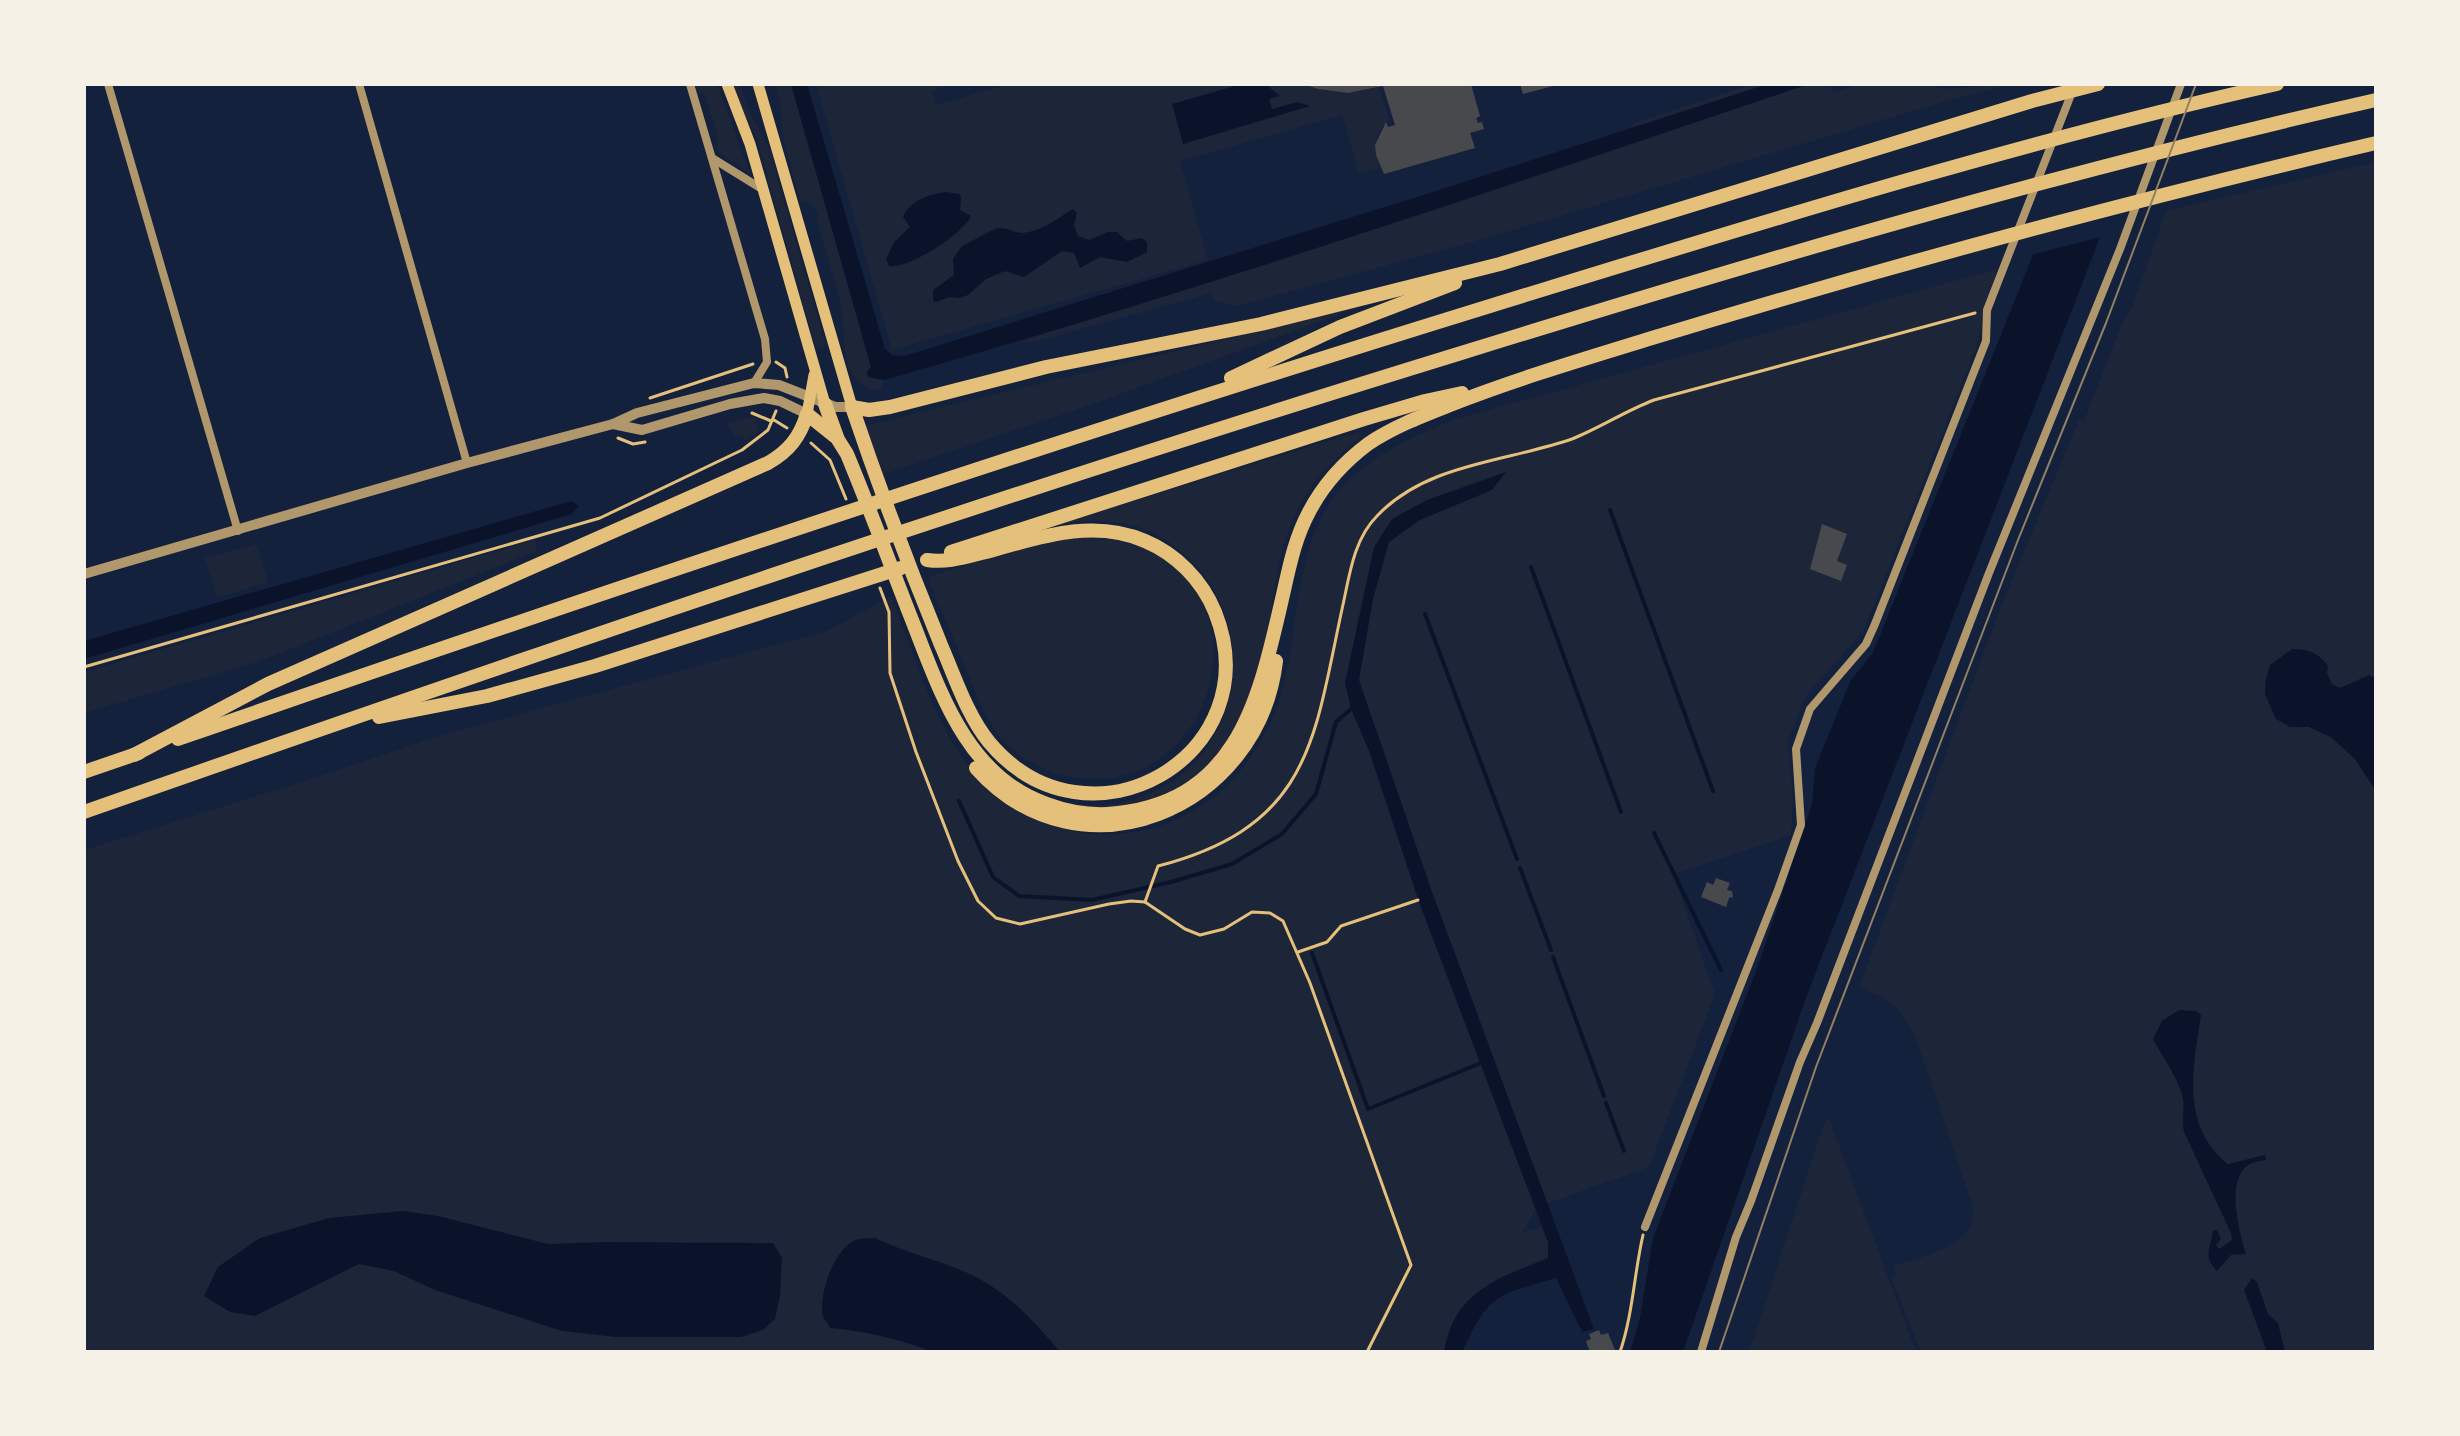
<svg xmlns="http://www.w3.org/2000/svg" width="2460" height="1436" font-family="Literata,serif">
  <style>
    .green { fill: #1d2539 }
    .water { fill: #0b132b }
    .pier { fill: #14213d }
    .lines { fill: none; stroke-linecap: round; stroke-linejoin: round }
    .stream { stroke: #0b132b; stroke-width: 4 }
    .building { fill: #48494c }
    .path { stroke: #e5c07b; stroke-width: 3 }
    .minor { stroke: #b1986c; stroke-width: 8 }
    .tertiary { stroke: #b1986c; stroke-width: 10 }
    .secondary { stroke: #e5c07b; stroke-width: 11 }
    .motorway { stroke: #e5c07b; stroke-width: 14 }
    .tram { stroke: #918062; stroke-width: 2 }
  </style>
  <rect width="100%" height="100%" fill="#14213d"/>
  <g class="green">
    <polygon points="698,84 717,84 750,174 717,151 718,137 705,94 699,94 696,86"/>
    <polygon points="733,84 740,84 749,111 769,148 826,346 816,349 755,134 743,113"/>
    <path d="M776 84H791L871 368 867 373 868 377 884 380 880 391C834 384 848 333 840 302 833 273 824 245 816 217L819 213 808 201 801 203 783 140 781 107Z"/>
    <path d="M816 84H947V86L932 91 936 105 1008 84H1303C1328 94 1353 95 1379 87L1389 120C1374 134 1372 150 1382 167L1359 173 1342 115 1180 161 1208 260 892 350Z"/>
    <polygon points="1752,84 1768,84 1630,130 1634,123"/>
    <polygon points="1809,84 1830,84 1833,93 1861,84 1935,84 1940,89 2013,84 1950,100 1476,241 1237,306 1216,301 1211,293 1038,341 1019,342 1489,191"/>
    <path d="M2376 162V1352H1921L1891 1277 1897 1274 1894 1266C1925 1255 1976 1248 1973 1207L1914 1033C1896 1003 1890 1001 1859 987L2000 609 2079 420 2084 421 2121 326 2133 305 2166 211Z"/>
    <path d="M1994 270V273L1997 272 1986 299 1976 348 1864 630 1805 697 1788 741 1793 798 1791 835 1673 874 1715 994 1649 1167 1537 1207 1523 1232 1542 1227 1548 1242V1258L1497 1279 1458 1352H84V850L330 773 431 738 827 631 891 596C913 651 932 719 969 767 1032 850 1157 858 1230 782 1246 766 1258 747 1268 727 1305 656 1285 563 1335 496 1366 456 1411 438 1456 419Z"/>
    <path d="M1374 302 1073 411 884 474 864 426C1034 384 1204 346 1374 302Z"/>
    <polygon points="748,418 754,418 759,432 744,441 742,436 736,437 726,424"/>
    <path d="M1357 432 1362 436C1329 462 1301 492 1288 532 1272 576 1272 624 1261 670 1242 745 1191 801 1112 810 1093 812 1070 805 1051 802 1075 804 1100 808 1124 802 1263 768 1271 576 1138 527 1122 522 1101 520 1083 521 1074 522 1062 526 1055 525Z"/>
    <path d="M1107 536C1127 541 1146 546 1163 557 1265 627 1201 794 1078 778 1048 774 1020 760 1000 737 984 718 977 695 967 672 954 640 941 609 927 577L1048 539Z"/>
    <polygon points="535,540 537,551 258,662 84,713 84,672"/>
    <polygon points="256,544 268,582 217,598 205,558"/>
    <polygon points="1829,1119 1916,1352 1749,1352 1824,1124"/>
  </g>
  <g class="water">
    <path d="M791 84H807L885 349 892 355 904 356 1414 198 1768 84H1809C1502 188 1195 292 884 380L868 377 867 372 871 367Z"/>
    <polygon points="1242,84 1265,84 1280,96 1269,99 1272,109 1297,102 1310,106 1183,144 1172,104"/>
    <path d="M2100 84 2104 227 1807 995 1683 1352H1630L1640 1318 1653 1238 1759 963 1812 804 1815 768 1851 680 1872 654 1881 633C1954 450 2029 268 2100 84Z"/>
    <path d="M946 192 959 194 961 197 960 210 971 216C963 234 909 269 889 266L886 259 894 242 910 227 903 217C909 201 929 194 946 192Z"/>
    <path d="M1073 209 1077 213 1074 225 1078 236 1089 240 1108 232H1117L1127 241 1142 238 1147 242V252L1127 262 1100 257 1080 268 1074 253 1062 251 1024 277 1005 271 986 279 968 295 960 298 949 297 936 302 933 301V290L954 275 953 259 962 246 997 228C1007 227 1014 233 1023 233 1042 231 1058 218 1073 209Z"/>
    <path d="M1506 472 1492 490 1420 520 1389 542 1373 599 1359 680 1431 889 1594 1329 1582 1332 1556 1278C1496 1296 1490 1292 1462 1352H1444C1454 1291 1497 1279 1548 1258V1242L1419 902 1369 751 1351 709 1345 683 1374 547 1392 519 1427 500Z"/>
    <polygon points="571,501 579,506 572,514 84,659 84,641"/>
    <path d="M2292 649C2307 649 2318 652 2328 666L2327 673 2332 684 2340 688 2369 675 2376 678V791L2355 759 2332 738 2309 727H2290L2276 719 2265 694V683L2270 665Z"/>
    <path d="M2179 1010 2196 1011 2201 1015C2193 1068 2180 1126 2228 1164L2265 1155 2266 1160C2260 1161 2252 1162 2247 1166 2226 1182 2239 1232 2246 1254L2231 1255 2217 1271C2202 1256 2211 1248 2213 1230H2217L2221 1239 2216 1245 2219 1249 2232 1240 2231 1233 2184 1132C2181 1120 2185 1110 2183 1099 2180 1080 2162 1057 2153 1039L2162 1021Z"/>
    <polygon points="403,1211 438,1216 548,1244 605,1242 773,1243 782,1258 780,1296 775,1319 763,1330 741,1337 616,1337 562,1331 435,1290 394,1271 359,1264 255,1316 230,1312 204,1296 218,1267 260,1238 329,1218"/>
    <path d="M875 1238C902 1251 930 1258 958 1269 1001 1285 1032 1318 1060 1352H932C905 1340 859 1330 830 1328 830 1327 824 1318 823 1317 818 1295 834 1248 856 1240 862 1238 869 1238 875 1238Z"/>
    <polygon points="2252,1278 2257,1282 2268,1314 2278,1323 2285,1352 2267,1352 2244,1290"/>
  </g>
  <polygon class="pier" points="2095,84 2165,84 2105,236 2030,255"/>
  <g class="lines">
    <g class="stream">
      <polyline points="1610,510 1713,791"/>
      <polyline points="1531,567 1621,812"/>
      <polyline points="1425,614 1517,859"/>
      <polyline points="959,801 993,877 1019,896 1092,900 1171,882 1232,864 1282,834 1316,794 1336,722 1351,709"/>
      <polyline points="1654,833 1721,970"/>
      <polyline points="1520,868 1551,950"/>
      <polyline points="1312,953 1368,1109 1481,1063"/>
      <polyline points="1553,957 1604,1096"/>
      <polyline points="1606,1103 1624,1151"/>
    </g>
  </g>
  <g class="building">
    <polygon points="1303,84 1471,84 1480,116 1476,118 1478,123 1482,122 1484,129 1470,133 1475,148 1384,174 1376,155 1375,145 1386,122 1388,127 1395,125 1383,86 1348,93 1318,89"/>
    <polygon points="1520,84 1557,84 1557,85 1523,94"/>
    <polygon points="1822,524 1847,534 1837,561 1847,565 1841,581 1810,569"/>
    <polygon points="1716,878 1730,883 1727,890 1732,891 1733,897 1729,898 1726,907 1701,897 1707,882 1713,885"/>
    <polygon points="1599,1330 1601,1335 1608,1333 1615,1350 1590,1352 1586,1341 1591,1339 1589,1334"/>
  </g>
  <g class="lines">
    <g class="path">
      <polyline points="776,362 785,368 787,377"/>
      <polyline points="650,398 753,364"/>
      <polyline points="752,413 771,421"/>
      <polyline points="774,420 787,428"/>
      <polyline points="618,438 633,444 645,442"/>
      <polyline points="811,443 830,460 846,499"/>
      <polyline points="880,588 889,612 890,673 916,752 958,861 978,901 996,918 1020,924 1109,904 1131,901 1145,902 1185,929 1200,935 1224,929 1252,912 1270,913 1283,921 1310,983 1411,1265 1367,1352"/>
      <polyline points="84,667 600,518 742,450 768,430 776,411"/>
      <path d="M1145 902 1158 866C1315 825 1314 735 1344 600 1350 571 1355 538 1377 516 1427 463 1506 462 1572 439 1600 428 1625 411 1654 400L1975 313"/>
      <polyline points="1298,952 1327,942 1341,926 1418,900"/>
      <path d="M1620 1352C1633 1314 1634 1274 1643 1235"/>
    </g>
    <g class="minor">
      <polyline points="108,84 238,531"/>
      <polyline points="359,84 467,463"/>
      <polyline points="690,84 765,339 767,362 754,383"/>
      <polyline points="712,158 762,189"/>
      <polyline points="1645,1227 1778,890 1801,825 1796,749 1810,709 1866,644 1875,624 1986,341 1987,310 2072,92"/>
      <polyline points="1701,1352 1736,1237 1751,1201 1800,1062 1817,1023 1989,573 2120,249 2181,84"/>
    </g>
    <g class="tertiary">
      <polyline points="613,424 642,430 730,404 764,398 780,401 807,414"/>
      <polyline points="84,574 467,463 613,424 637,413 754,383 779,385 835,407 852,407"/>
    </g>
    <g class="secondary">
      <polyline points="727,84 750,144 825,404"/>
      <polyline points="758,84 852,407"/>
      <polyline points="807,414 814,375"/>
    </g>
    <g class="motorway">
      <polyline points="1231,378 1340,327 1455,283"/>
      <polyline points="825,404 837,437"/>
      <polyline points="951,552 1364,419 1425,401 1462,393"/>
      <path d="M927 560C948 563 965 557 986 552 1037 538 1092 518 1145 541 1176 554 1202 580 1215 612 1272 755 1088 861 989 742 967 715 955 677 941 645 909 567 879 487 852 407L869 410 890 407 1046 367 1261 324 1500 264 2032 101 2098 84"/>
      <polyline points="379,717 487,696 595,666 901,568"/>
      <path d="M178 739C614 588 1049 442 1490 306 1750 226 2011 144 2277 84"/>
      <path d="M134 755 268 684 768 463C789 451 800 437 807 414L837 438 847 454C869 507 889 561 910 615 939 688 965 776 1047 804 1066 811 1086 815 1107 814 1236 805 1258 704 1282 599 1289 569 1294 540 1309 512 1323 485 1344 462 1368 444 1393 427 1422 416 1450 405 1516 379 1584 359 1652 338 1892 265 2132 200 2376 143"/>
      <path d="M976 768C1080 885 1259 809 1276 661"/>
      <polyline points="84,772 139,753"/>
      <path d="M84 812C540 652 996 496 1458 354 1761 260 2066 170 2376 100"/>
    </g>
    <polyline class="tram" points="1719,1352 1816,1067 2018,540 2106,323 2196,84"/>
  </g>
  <rect width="2460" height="1436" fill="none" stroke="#f6f1e7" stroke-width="172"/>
</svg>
